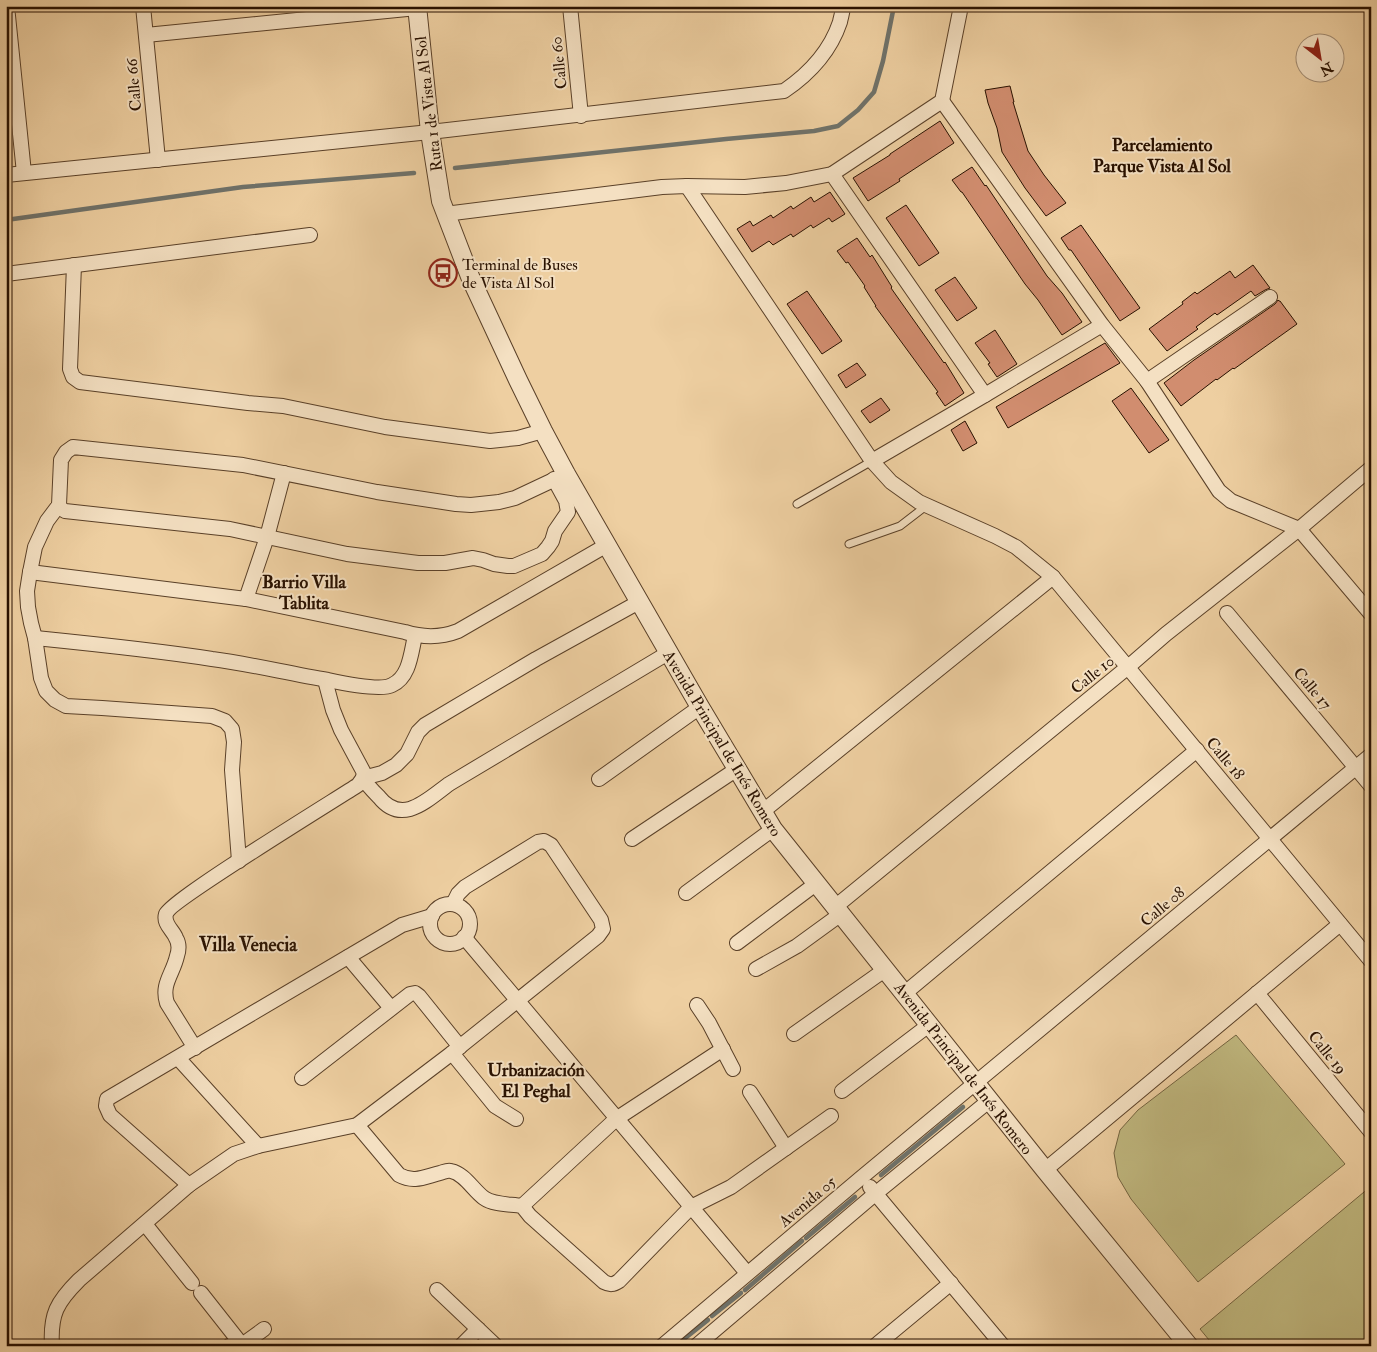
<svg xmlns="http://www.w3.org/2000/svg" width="1377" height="1352" font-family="'IM FELL Double Pica',serif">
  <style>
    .grass { fill: #c0b87f; stroke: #746440 }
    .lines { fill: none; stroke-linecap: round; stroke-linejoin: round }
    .stream { stroke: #6f726a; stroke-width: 4.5 }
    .building { fill: #d18d6f; stroke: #291100 }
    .service-casing { stroke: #5a4028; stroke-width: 9 }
    .minor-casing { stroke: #5a4028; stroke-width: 16 }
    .tertiary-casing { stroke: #5a4028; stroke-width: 20 }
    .service { stroke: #f4e0c2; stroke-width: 7 }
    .minor { stroke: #f4e0c2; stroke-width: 14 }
    .tertiary { stroke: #f4e0c2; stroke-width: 18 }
    .labels { text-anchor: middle; stroke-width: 4; stroke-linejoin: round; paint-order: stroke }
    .street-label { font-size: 16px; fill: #291100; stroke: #f4e0c2 }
    .poi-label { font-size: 16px; fill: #291100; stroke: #f4e0c2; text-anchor: start }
    .neighbourhood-label { font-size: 18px; font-weight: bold; fill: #291100; stroke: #f4e0c2 }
    .quarter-label { font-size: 19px; font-weight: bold; fill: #291100; stroke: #f4e0c2 }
  </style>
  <rect width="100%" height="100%" fill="#eecfa1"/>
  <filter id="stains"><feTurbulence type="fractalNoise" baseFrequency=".004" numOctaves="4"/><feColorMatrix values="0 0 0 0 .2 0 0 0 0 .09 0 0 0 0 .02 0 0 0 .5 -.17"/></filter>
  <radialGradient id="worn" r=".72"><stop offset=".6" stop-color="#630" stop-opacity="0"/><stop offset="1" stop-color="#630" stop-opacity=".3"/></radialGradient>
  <g class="grass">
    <polygon points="1236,1035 1345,1164 1198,1282 1131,1199 1118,1177 1114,1153 1120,1130 1138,1110"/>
    <polygon points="1370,1187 1371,1346 1214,1346 1200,1329"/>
  </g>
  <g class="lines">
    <g class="stream">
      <polyline points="455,168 726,139 814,131 838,126 858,110 874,92 883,61 894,6"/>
      <polyline points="6,220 243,187 414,173"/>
      <polyline points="881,1175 963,1107"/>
      <polyline points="806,1238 855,1197"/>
      <polyline points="745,1290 802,1241"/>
      <polyline points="712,1316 741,1293"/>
      <polyline points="679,1343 708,1320"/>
    </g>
  </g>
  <g class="building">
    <polygon points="1010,86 1014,102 1013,102 1028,151 1044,175 1066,203 1046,216 1025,188 1002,152 997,128 988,103 985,90"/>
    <polygon points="940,121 954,143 899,179 900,181 868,201 853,178 890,155 890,154"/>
    <polygon points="972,167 985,186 986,185 1047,276 1062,293 1082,322 1062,335 1038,300 1025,284 962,192 961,192 952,180"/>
    <polygon points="830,192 845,214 832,222 829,218 813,228 811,225 793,237 791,234 773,245 769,241 752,252 737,229 750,221 753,226 771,215 773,218 791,206 793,209 811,197 814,202"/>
    <polygon points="906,205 939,253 919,266 886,218"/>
    <polygon points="1081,225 1140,308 1120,321 1071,250 1069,250 1061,238"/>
    <polygon points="857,238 870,257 872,255 892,287 891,288 944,363 945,362 964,393 945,406 936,393 938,392 875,306 876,306 864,287 865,286 848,262 846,263 837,251"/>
    <polygon points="1253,265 1270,288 1265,290 1255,296 1251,291 1217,315 1215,313 1196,327 1198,329 1167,351 1149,329 1183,304 1182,302 1195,292 1197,294 1230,271 1235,278"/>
    <polygon points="955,277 977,308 957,321 935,290"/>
    <polygon points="807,291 842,341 822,354 787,304"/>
    <polygon points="1278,300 1279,301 1280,301 1297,324 1234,369 1233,368 1217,380 1216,379 1181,406 1164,383 1194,360 1265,311 1275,304"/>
    <polygon points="995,330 1017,364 997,377 988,364 990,363 975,343"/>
    <polygon points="1105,343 1120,363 1008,428 996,407"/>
    <polygon points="857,363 866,375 846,388 838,375"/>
    <polygon points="1131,388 1169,440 1149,453 1112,401"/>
    <polygon points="881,398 890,410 870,423 861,411"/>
    <polygon points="965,421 977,443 963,451 951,430"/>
  </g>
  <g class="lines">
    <defs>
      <g id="service">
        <polyline points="797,504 872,461"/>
        <polyline points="849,544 900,526 926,506"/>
      </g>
      <g id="minor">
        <polyline points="7,6 24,173"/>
        <polyline points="143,6 158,160"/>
        <polyline points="570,6 581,116"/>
        <polyline points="146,35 417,8"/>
        <polyline points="942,101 1102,325 1147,381 1219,491 1231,501 1299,529 1371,614"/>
        <polyline points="832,174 985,395"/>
        <path d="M6 175 430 132 784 91C809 74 830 52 840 22 841 16 843 12 843 6"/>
        <polyline points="687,186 872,461 891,482 919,502 995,536 1016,547 1053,577 1371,961"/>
        <polyline points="445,214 662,187 687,186 745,187 786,183 832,174 942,101 961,6"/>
        <polyline points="74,265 70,369 73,377 80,382 248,403 283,406 385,427 490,441 518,438 543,431"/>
        <polyline points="6,274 310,235"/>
        <polyline points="1147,381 1270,297"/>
        <polyline points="872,461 985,395 1102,325"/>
        <polyline points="59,505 60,508 65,511 230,529 347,554 418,563 445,563 473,558 483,560 494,564 508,566 514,566 542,554 548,547 552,541 555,531 568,512 566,501 554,479"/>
        <path d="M30 572 246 599 405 632C424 638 440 638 458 631L607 545"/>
        <polyline points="246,599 267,537 284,473"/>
        <polyline points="1227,613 1371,786"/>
        <path d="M35 638C94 644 154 650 212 659 251 664 290 674 328 680 342 683 381 691 392 685 410 677 411 652 415 636"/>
        <path d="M325 680 333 710 341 730 363 771C364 774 363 777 364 779 366 784 375 793 379 797 402 826 427 800 449 784L668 653"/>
        <polyline points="599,779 700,707"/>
        <polyline points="762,812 1053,577"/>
        <polyline points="632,839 737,769"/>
        <polyline points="239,861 232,770 234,742 232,729 225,721 212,716 102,708 66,706 55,700 46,691 41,678 35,638 31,623 28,607 27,591 30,572 35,547 47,521 59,505 61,460 66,452 73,447 243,465 377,492 456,504 471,505 499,502 515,498 566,474"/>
        <polyline points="686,893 773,829"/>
        <circle cx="450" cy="924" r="20"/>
        <polyline points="835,907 1128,667 1166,634 1299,529 1371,468"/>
        <polyline points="464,937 747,1273"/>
        <polyline points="737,943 817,883"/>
        <polyline points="348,957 391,1008"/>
        <polyline points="756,969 797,946 841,914"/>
        <polyline points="905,993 1197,750"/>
        <polyline points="1257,993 1371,1132"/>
        <polyline points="697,1005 709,1023 733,1069"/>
        <polyline points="794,1034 886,969"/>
        <path d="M195 1048 167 1003C161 984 173 974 177 956 179 950 179 943 176 938 173 930 163 924 166 914 170 901 335 800 358 785L363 778 382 773 396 765 407 754 418 732 425 725 536 659 639 602"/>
        <polyline points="452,1053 495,1106 516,1119"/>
        <polyline points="178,1058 258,1146"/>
        <polyline points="302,1078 410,994 415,993 419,996 460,1047"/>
        <polyline points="842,1091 929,1025"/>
        <polyline points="750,1092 786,1148"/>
        <path d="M357 1125 399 1175C414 1183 424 1177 440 1173 444 1172 447 1170 451 1171 465 1174 473 1190 484 1198 494 1205 510 1204 522 1206L530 1216 604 1282C610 1285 613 1285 619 1281L691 1207 731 1187 831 1116"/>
        <polyline points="1045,1170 1340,924"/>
        <polyline points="189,1185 110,1115 106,1106 107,1099 402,925 432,916"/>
        <polyline points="870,1187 1003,1346"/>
        <polyline points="522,1206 616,1119 723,1049"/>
        <polyline points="145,1224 192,1283"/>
        <polyline points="437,1290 496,1346"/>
        <polyline points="201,1293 242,1345"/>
        <path d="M52 1346C50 1314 57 1302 79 1280L189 1185 234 1154 258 1146 357 1125 452 1053 598 936 603 929 601 920 551 845 544 841 538 842 465 887 458 894 453 904"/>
        <polyline points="229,1346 242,1345 264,1329"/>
        <polyline points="461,1346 478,1329"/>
        <polyline points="662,1346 862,1177 1371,755"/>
        <polyline points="696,1346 875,1194 990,1100"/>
        <polyline points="875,1346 951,1283"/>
      </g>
      <polyline id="tertiary" points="417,6 430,132 441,201 471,279 518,380 543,431 566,474 700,707 773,829 1045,1170 1189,1346"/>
    </defs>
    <use href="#service" class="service-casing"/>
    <use href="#minor" class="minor-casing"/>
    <use href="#tertiary" class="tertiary-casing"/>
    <use href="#service" class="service"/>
    <use href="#minor" class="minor"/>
    <use href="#tertiary" class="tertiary"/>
  </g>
  <defs>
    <symbol id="bus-ring" viewBox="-11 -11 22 22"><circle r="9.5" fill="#f4e0c2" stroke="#8f2418" stroke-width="1.5"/><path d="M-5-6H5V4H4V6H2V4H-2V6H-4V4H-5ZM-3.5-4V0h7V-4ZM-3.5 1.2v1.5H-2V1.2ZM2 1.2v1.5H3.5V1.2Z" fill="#8f2418"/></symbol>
  </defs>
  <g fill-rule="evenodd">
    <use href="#bus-ring" x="427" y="257" width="32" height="32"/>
  </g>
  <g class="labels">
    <g class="street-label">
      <text transform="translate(558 63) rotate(-96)" y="6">Calle 60</text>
      <text transform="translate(133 85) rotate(-95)" y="6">Calle 66</text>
      <text transform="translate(428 104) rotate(-97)" y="6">Ruta 1 de Vista Al Sol</text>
      <text transform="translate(1092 674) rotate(-39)" y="6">Calle 10</text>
      <text transform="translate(1313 688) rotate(50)" y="6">Calle 17</text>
      <text transform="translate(723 743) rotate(59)" y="6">Avenida Principal de Inés Romero</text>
      <text transform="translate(1226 758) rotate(50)" y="6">Calle 18</text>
      <text transform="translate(1162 906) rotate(-40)" y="6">Calle 08</text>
      <text transform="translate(1328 1052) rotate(51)" y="6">Calle 19</text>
      <text transform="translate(964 1068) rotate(52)" y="6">Avenida Principal de Inés Romero</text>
      <text transform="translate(807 1201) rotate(-40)" y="6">Avenida 05</text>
    </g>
    <g class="poi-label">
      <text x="462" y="270">Terminal de Buses<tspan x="462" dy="18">de Vista Al Sol</tspan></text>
    </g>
    <g class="neighbourhood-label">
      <text x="1162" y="151">Parcelamiento<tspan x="1162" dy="21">Parque Vista Al Sol</tspan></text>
      <text x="304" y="588">Barrio Villa<tspan x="304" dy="21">Tablita</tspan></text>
      <text x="536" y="1076">Urbanización<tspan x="536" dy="21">El Peghal</tspan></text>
    </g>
    <g class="quarter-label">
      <text x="248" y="951">Villa Venecia</text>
    </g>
  </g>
  <rect width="1377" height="1352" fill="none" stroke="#eecfa1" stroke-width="25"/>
  <rect x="8" y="8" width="1362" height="1337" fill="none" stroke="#291100" stroke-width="2.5"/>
  <rect x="12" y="12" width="1352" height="1327" fill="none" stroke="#291100"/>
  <g transform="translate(1320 58) rotate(149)"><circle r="24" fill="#f4e0c2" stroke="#a38d74"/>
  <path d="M0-4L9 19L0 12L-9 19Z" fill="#8f2418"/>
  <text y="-8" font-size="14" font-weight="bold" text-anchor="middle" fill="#291100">N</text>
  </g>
  <rect width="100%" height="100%" filter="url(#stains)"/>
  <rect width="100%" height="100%" fill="url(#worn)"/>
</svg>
